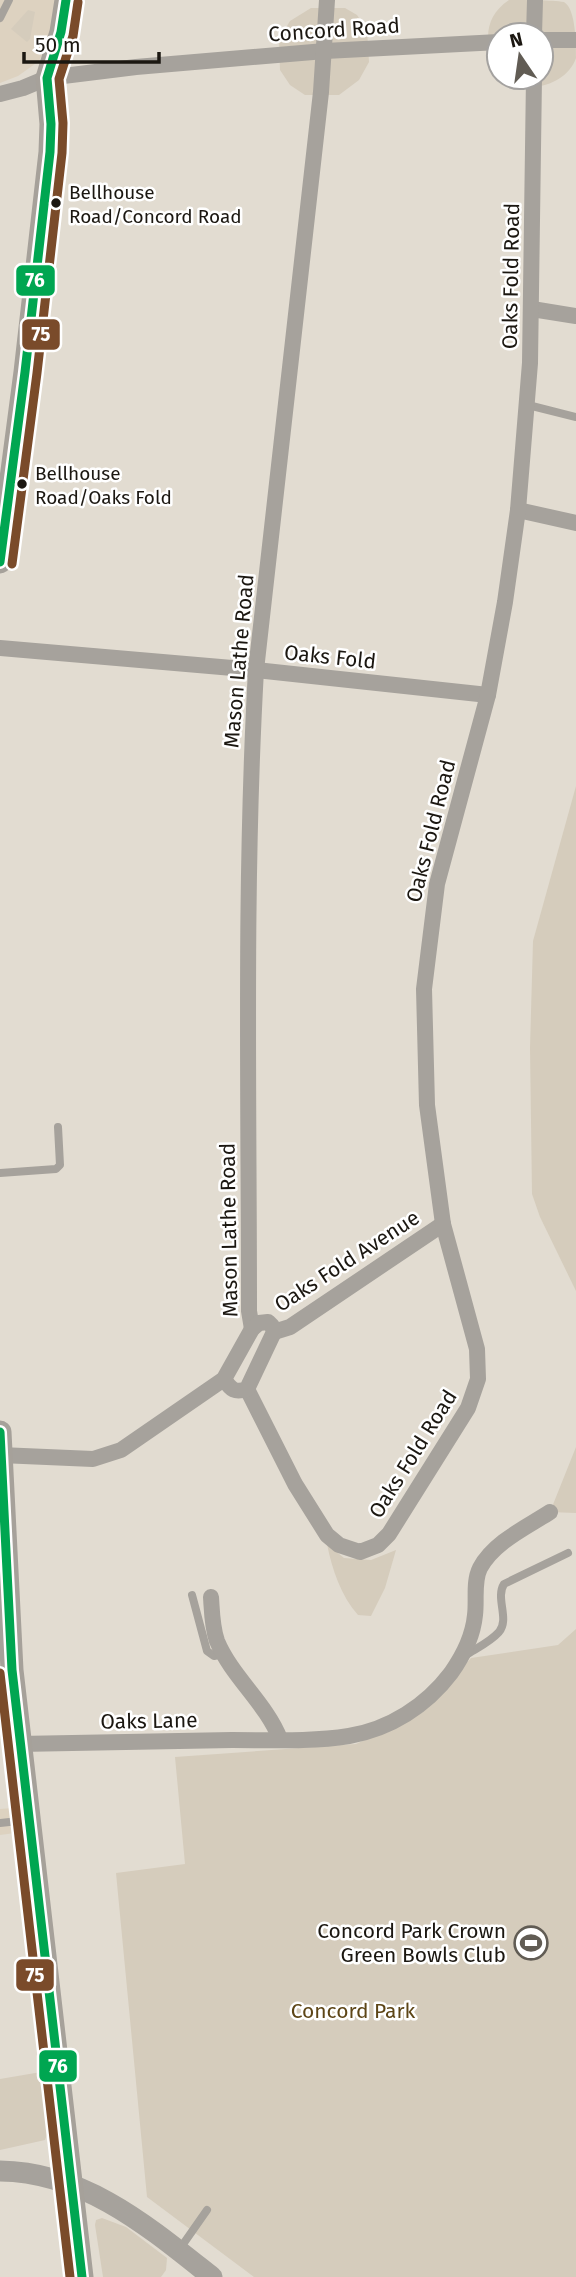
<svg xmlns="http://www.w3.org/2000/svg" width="576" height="2277" font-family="'Fira Sans',sans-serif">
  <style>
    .built { fill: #ddd2c0 }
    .green { fill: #d5ccbc }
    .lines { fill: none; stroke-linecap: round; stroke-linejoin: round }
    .service { stroke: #a6a29c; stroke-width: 8 }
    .minor { stroke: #a6a29c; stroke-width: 16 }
    .tertiary { stroke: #a6a29c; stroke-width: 21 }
    .secondary { stroke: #a6a19a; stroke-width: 23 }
    .bus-1-casing { stroke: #fff; stroke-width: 14 }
    .bus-2-casing { stroke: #fff; stroke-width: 14 }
    .bus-1 { stroke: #00a651; stroke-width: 9 }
    .bus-2 { stroke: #7a4b2a; stroke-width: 9 }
    .bus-dot { fill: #1b1711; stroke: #fff; stroke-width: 2.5 }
    .labels { text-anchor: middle; stroke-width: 5; stroke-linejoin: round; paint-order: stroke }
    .bus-label { font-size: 19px; fill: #1b1711; stroke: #fff; text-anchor: start }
    .street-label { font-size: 21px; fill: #1b1711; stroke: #fff }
    .poi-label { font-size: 21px; fill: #1b1711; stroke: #fff; text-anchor: end }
    .park-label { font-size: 21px; fill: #5d4516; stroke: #fff }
    .line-badge { stroke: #fff; stroke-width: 2.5 }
    .badge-label { font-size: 19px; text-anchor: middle; font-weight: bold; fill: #fff }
  </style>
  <rect width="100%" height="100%" fill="#e2dcd1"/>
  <g class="built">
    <polygon points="0,0 57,0 47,45 39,61 18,76 0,83"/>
    <polygon points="13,1808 15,1833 0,1835 0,1809"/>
  </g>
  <g class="green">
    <path d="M509 0C523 0 552 0 564 2 576 9 576 44 576 58 569 79 542 91 522 85 517 84 512 79 508 77H541V35H499V72C484 46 482 18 509 0Z"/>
    <polygon points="311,8 345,8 357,15 367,30 369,62 359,80 339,95 305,95 290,85 280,70 279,39 290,21"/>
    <polygon points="28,10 35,12 30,39 27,42 11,29"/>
    <polygon points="576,786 576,1291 540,1217 532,1194 530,1048 533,941"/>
    <polygon points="576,1447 576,1513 550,1512"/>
    <path d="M327 1544 344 1558 371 1560 396 1550 385 1588 371 1616 358 1615C341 1596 332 1569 327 1544Z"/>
    <polygon points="576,1629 576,2277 254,2277 147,2197 116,1873 185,1864 175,1757 356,1744 423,1712 471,1658 558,1645"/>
    <polygon points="41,2072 48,2132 45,2140 0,2150 0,2079"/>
    <polygon points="102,2218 126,2227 167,2258 166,2270 161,2277 103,2277 95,2225 96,2220"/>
  </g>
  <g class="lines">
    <g class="service">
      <polyline points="0,18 9,0"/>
      <polyline points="528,405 576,417"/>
      <polyline points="0,1173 56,1169 60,1165 58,1127"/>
      <polyline points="192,1595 207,1651 214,1656 223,1654"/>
      <path d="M466 1655C477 1648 490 1642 499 1632 510 1619 495 1598 504 1584L568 1553"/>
      <polyline points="0,1823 28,1820"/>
      <polyline points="179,2250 207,2210"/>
    </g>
    <g class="minor">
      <polyline points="534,35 535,0"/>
      <polyline points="541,40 576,40"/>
      <polyline points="0,94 23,88 47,78 136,67 325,51 499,42"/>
      <polyline points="532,309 576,316"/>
      <polyline points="518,510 576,523"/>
      <polyline points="0,648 256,670 488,695"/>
      <path d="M252 1329 249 1311C249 1097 244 883 256 670L321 92 327 0"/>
      <polyline points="274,1332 290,1327 443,1224"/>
      <polyline points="247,1389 295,1484 327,1535 339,1545 360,1552 378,1545 389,1534 468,1408 478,1379 477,1349 443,1224 427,1105 424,989 437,884 488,695 505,602 518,510 530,363 534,77"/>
      <path d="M0 1455 93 1459 121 1450 224 1379 252 1329 259 1323 268 1322 272 1326 274 1332 247 1389C235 1393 231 1390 224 1379"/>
      <path d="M211 1597C212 1612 212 1627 217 1641 232 1677 266 1703 280 1739"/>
      <path d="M19 1744C90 1743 161 1742 232 1740 271 1740 312 1742 349 1736 390 1729 426 1706 451 1673 463 1656 473 1636 475 1615 477 1600 473 1582 480 1568 494 1542 527 1527 550 1512"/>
    </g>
    <path class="tertiary" d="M0 2171C85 2172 149 2227 212 2277"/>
    <g class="secondary">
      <polyline points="0,562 25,372 50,152 51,124 47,78 61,32 66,0"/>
      <polyline points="0,1432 12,1670 82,2277"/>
    </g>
    <defs>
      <g id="bus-1">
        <polyline points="0,562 25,372 50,152 51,124 47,78 61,32 66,0"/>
        <polyline points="0,1432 12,1670 82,2277"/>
      </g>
      <g id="bus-2">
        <polyline points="12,564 37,373 62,153 63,123 59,79 73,36 78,2"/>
        <polyline points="0,1673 70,2277"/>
      </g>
    </defs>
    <use href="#bus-1" class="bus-1-casing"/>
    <use href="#bus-2" class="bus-2-casing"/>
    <use href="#bus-1" class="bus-1"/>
    <use href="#bus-2" class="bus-2"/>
  </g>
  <defs>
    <symbol id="stadium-ring" viewBox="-11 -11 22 22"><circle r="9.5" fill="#fff" stroke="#615c54" stroke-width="1.5"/><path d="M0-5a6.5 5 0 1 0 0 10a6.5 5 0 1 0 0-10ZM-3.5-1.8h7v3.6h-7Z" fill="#615c54"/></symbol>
  </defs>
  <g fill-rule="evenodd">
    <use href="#stadium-ring" x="512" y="1924" width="38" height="38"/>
  </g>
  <g class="bus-dot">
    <circle cx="56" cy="203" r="6"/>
    <circle cx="22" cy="484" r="6"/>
  </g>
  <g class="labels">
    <g class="bus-label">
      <text x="69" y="199">Bellhouse<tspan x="69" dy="24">Road/Concord Road</tspan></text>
      <text x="35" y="480">Bellhouse<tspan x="35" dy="24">Road/Oaks Fold</tspan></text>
    </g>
    <g class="street-label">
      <text transform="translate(334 30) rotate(-4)" y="7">Concord Road</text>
      <text transform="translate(511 276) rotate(-89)" y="7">Oaks Fold Road</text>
      <text transform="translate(330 657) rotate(6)" y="7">Oaks Fold</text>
      <text transform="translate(239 661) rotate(-85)" y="7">Mason Lathe Road</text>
      <text transform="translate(431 831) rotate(-76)" y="7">Oaks Fold Road</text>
      <text transform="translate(229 1230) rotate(-91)" y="7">Mason Lathe Road</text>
      <text transform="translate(347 1261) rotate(-33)" y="7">Oaks Fold Avenue</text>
      <text transform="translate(413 1454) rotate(-58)" y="7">Oaks Fold Road</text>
      <text transform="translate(149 1721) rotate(-1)" y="7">Oaks Lane</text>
    </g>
    <g class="poi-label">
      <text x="506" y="1938">Concord Park Crown<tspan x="506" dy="24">Green Bowls Club</tspan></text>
    </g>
    <g class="park-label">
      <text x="353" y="2018">Concord Park</text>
    </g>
  </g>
  <g class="line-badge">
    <rect x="15" y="264" width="41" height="33" rx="7" fill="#00a651"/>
    <rect x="21" y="318" width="40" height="33" rx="7" fill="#7a4b2a"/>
    <rect x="15" y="1958" width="40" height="34" rx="7" fill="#7a4b2a"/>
    <rect x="38" y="2049" width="40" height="34" rx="7" fill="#00a651"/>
  </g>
  <g class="badge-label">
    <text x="35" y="287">76</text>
    <text x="41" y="341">75</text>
    <text x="35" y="1982">75</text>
    <text x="58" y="2073">76</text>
  </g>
  <g transform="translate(520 56) rotate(347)"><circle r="33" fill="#ffffff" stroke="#a4a2a0" stroke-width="2"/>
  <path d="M0-5L12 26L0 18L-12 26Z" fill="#615c54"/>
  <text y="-10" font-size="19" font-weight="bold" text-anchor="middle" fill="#1b1711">N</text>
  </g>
  <path d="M24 52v10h135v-10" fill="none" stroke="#1b1711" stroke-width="3.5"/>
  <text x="35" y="52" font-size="21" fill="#1b1711" stroke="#ffffff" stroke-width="5" paint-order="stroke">50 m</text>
</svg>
